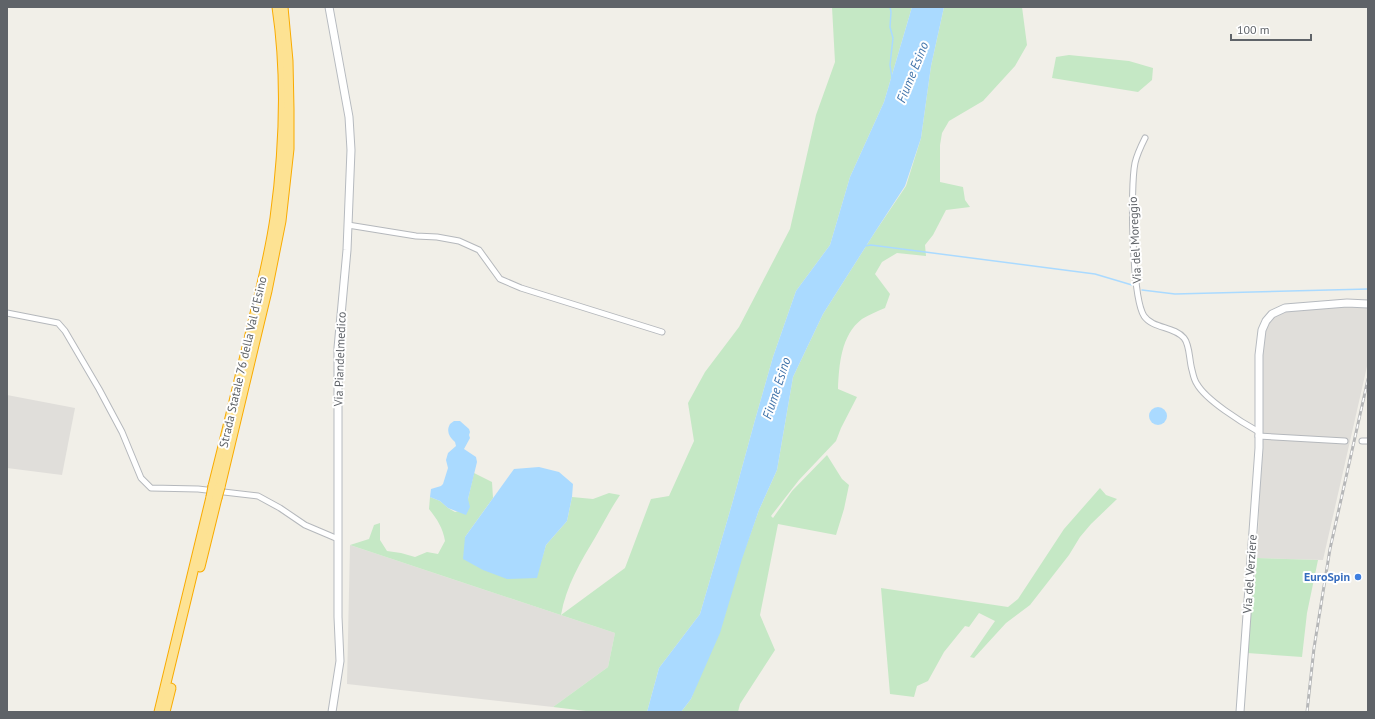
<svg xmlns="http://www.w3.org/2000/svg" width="1375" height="719" font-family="'PT Sans',sans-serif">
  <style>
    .industrial { fill: #e0deda }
    .green { fill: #c5e8c5 }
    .water { fill: #aadaff }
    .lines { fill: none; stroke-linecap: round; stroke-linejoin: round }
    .stream { stroke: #aadaff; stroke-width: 1.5 }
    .street-casing { stroke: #b5b8bc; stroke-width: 7 }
    .secondary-casing { stroke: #b6babf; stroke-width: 9 }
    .highway-casing { stroke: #f9ab00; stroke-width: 11 }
    .street { stroke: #fff; stroke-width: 5 }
    .secondary { stroke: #fff; stroke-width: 7 }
    .highway { stroke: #fde293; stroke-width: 9 }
    .rail-casing { stroke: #b6b7b8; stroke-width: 3 }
    .rail { stroke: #fff; stroke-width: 1.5; stroke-dasharray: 4.5; stroke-linecap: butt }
    .highway-bridge-casing { stroke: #f9ab00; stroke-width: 11; stroke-linecap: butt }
    .highway-bridge { stroke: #fde293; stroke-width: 9 }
    .shop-dot { fill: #3f7fe0; stroke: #fff; stroke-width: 1.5 }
    .labels { text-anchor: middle; stroke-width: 4; stroke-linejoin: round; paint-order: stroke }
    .street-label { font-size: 12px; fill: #5f6368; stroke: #fff }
    .shop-label { font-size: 12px; font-weight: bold; fill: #366cbe; stroke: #fff; text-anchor: end }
    .water-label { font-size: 13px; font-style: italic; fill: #4174aa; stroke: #fff }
  </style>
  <rect width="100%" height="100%" fill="#f1efe8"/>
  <g class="industrial">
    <polygon points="1357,306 1368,307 1368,362 1323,560 1257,558 1262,440 1263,338 1267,326 1273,316 1285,312 1301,309"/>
    <polygon points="7,395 75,408 62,475 7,468"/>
    <polygon points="350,545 615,633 608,667 553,707 347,684"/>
  </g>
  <g class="green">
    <path d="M832 7H912L884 102 850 177 830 245 796 291 773 357 755 420 732 504 700 614 659 668 647 712H594L553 707 608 667 615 633 350 545 369 539 374 525 380 523V540L387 551 401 553 415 557 427 552 438 554 445 541C443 528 437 519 429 509L430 497 440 501 448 508 455 512 468 509V499L474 473 492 482 493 498 465 537 536 578 546 545 567 521 572 497 593 499 609 493 620 495C611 508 604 522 596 536 581 561 566 586 561 615L625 568 651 499 669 496 694 441 688 403 705 372 739 327 790 229 816 115 835 62Z"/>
    <path d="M944 7H1022L1027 45 1015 66 983 101 949 121 942 133 940 145V182L963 187 965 200 970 207 946 210 933 235 925 245 926 256 897 253 882 262 875 274 890 294 885 308C877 311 869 315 862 319 841 335 839 365 838 389L857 397 841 428 836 441 799 480 771 516 773 518 792 491 827 455 842 479 849 485 844 509 836 535 778 524 760 615 775 650 740 704 738 712H681L691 699 759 510 777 470 793 377 823 314 875 232 906 186 921 138 931 66Z"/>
    <polygon points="1069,55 1129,61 1153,68 1152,80 1138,92 1052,78 1056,57"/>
    <polygon points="1100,488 1106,495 1117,499 1091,524 1080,537 1069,555 1030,605 1006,623 974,658 970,657 995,621 979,613 969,627 965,626 944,652 928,681 917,686 914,697 890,694 881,588 1008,607 1018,599 1064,529"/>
    <polygon points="1257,558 1318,560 1307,613 1302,657 1247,653"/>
  </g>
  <g class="water">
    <polygon points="912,7 944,7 931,66 921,138 905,186 875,232 823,314 793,377 777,470 759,510 742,559 720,633 691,699 681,712 647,712 659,668 700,614 732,504 755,420 773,357 796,291 830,245 850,177 884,102"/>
    <circle cx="1158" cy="416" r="9"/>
    <path d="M454 421H460L469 429 470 432 469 435 470 438 464 449 476 457 477 462 468 499 470 507 466 515 448 508 440 501 430 497 431 489 441 486 443 484 448 468 446 460 448 453 456 446 455 442C449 437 446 431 450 424Z"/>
    <polygon points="539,467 559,472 573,484 572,497 567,521 546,545 537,578 507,579 483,570 463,559 465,537 514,469"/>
  </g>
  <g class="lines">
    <g class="stream">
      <polyline points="890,7 891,12 890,27 893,38 890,65 892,78"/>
      <polyline points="865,246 871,245 1095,274 1132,285"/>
      <polyline points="1142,290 1175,294 1368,289"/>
    </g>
    <defs>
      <g id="street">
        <path d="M1145 138C1141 146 1137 154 1135 163 1130 187 1132 297 1144 316 1153 329 1174 326 1184 338 1190 345 1189 360 1192 370 1193 374 1194 380 1197 384 1206 400 1241 422 1259 432"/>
        <polyline points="348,225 416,236 437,237 459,241 479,250 500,279 521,288 662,332"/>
        <polyline points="7,313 58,323 65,331 99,389 122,432 141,478 151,488 198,489 258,496 280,508 305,525 338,539"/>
        <polyline points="1258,436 1345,441"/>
        <polyline points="1362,441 1368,441"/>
      </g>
      <g id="secondary">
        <polyline points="329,7 349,117 351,150 347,250 338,348 338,617 340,661 332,712"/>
        <polyline points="1240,712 1259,448 1259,355 1262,330 1266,321 1272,314 1285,308 1347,303 1368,304"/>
      </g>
      <g id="highway">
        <path d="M213 486C227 431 240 377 253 322 261 288 270 253 275 218 284 151 287 74 277 7"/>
        <polyline points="220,487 267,291 281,221 289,149 289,109 288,61 283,7"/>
        <polyline points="200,567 217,498"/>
        <polyline points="159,712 211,497"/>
        <polyline points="165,712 171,688"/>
      </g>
    </defs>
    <use href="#street" class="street-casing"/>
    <use href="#secondary" class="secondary-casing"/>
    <use href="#highway" class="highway-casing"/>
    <use href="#street" class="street"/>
    <use href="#secondary" class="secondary"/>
    <use href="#highway" class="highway"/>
    <defs>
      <polyline id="rail" points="1307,712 1314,648 1330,549 1368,379"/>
    </defs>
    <use href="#rail" class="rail-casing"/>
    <use href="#rail" class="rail"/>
    <defs>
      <g id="highway-bridge">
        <polyline points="211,497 213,486"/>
        <polyline points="217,498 220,487"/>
      </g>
    </defs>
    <use href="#highway-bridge" class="highway-bridge-casing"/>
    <use href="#highway-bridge" class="highway-bridge"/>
  </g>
  <circle class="shop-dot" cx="1358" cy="577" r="4"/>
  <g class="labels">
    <g class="street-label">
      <text transform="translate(1135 240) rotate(-93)" y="4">Via del Moreggio</text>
      <text transform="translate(340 359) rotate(-88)" y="4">Via Piandelmedico</text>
      <text transform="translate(243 362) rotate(-77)" y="4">Strada Statale 76 della Val d'Esino</text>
      <text transform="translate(1250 574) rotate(-86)" y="4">Via del Verziere</text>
    </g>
    <g class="shop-label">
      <text x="1350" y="581">EuroSpin</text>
    </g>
    <g class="water-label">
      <text transform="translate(912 72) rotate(-68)" y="5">Fiume Esino</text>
      <text transform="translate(776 388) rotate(-72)" y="5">Fiume Esino</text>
    </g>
  </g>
  <rect width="1375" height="719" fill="none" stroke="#5f6368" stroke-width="16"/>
  <path d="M1231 34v6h80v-6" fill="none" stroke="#5f6368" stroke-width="2"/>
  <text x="1237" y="34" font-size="12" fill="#5f6368" stroke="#ffffff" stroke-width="3" paint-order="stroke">100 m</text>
</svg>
